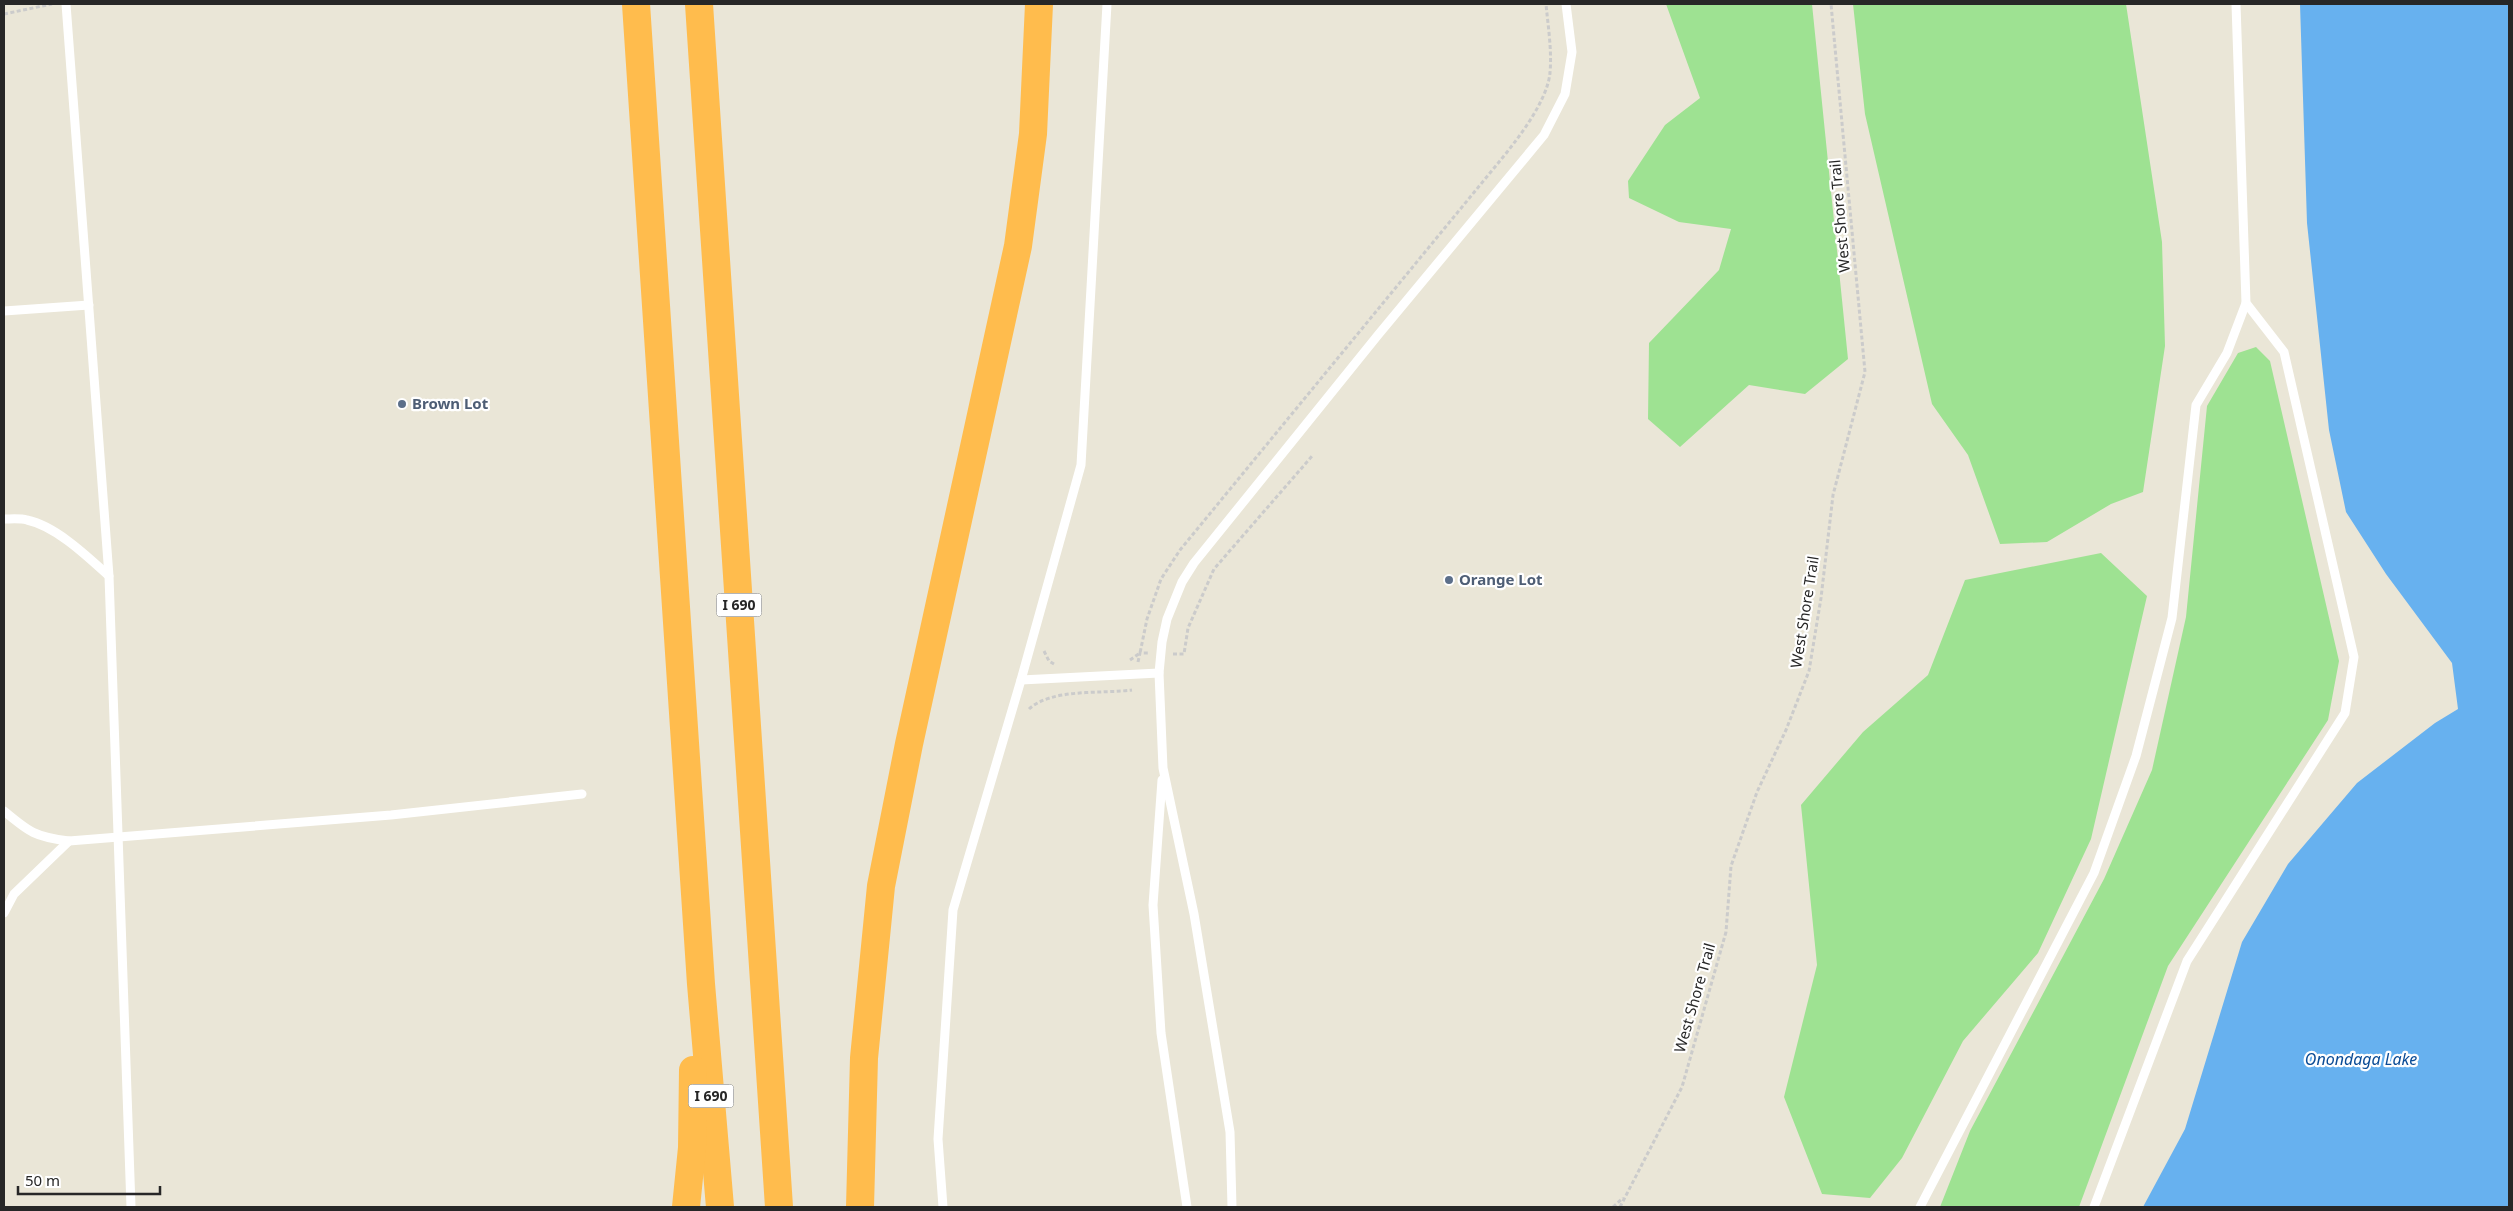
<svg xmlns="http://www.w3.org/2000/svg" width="2513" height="1211" font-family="'Noto Sans',sans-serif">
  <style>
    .green { fill: #9ee292 }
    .water { fill: #67b1ef }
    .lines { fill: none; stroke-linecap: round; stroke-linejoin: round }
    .path { stroke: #cbcbcb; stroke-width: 3; stroke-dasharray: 4 2.5; stroke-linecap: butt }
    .lane { stroke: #fff; stroke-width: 9 }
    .highway { stroke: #ffbc4d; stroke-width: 28 }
    .service-dot { fill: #5c6f8a; stroke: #fff; stroke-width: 2 }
    .labels { text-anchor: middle; stroke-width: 4.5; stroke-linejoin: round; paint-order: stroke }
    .shield { fill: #fff; stroke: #686868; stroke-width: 1 }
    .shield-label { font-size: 14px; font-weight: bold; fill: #272727 }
    .street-label { font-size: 15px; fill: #272727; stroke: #fff }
    .service-label { font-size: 15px; font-weight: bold; fill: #4e5e75; stroke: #fff; text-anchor: start }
    .water-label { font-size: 16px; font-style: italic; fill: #0b4c96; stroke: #fff }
  </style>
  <rect width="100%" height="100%" fill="#eae6d7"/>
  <g class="green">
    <polygon points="1666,4 1812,4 1848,359 1805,394 1749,385 1680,447 1648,419 1649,343 1719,270 1731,229 1679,222 1629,198 1628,181 1665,125 1700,98"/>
    <polygon points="1853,4 2126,4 2162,242 2165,346 2143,492 2111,504 2047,542 2000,544 1968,455 1932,404 1865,114"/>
    <polygon points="2256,347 2270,361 2339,661 2328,720 2168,966 2079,1207 1940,1207 1970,1131 2104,879 2152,770 2186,617 2207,406 2238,353"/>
    <polygon points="2101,553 2147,596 2091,839 2038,953 1963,1041 1902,1158 1870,1198 1822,1194 1784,1097 1817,965 1801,805 1863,732 1928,675 1965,580"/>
  </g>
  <polygon class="water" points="2300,4 2509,4 2509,1207 2143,1207 2185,1129 2242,942 2288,864 2357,783 2435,723 2458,709 2452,663 2386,574 2346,512 2329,430 2307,223"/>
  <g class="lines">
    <g class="path">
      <polyline points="4,14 52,4"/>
      <polyline points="1044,651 1049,661 1054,664"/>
      <polyline points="1173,654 1184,654 1188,628 1214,569 1313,455"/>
      <path d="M1130 660 1140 653 1147 619 1161 579 1180 550 1499 162C1517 140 1547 102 1550 73 1552 50 1548 26 1546 4"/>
      <polyline points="1138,662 1140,653 1149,653"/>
      <path d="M1029 709C1052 688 1102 694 1132 690"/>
      <polyline points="1613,1207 1623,1198"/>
      <polyline points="1620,1207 1682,1087 1726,932 1731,866 1757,792 1786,730 1809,671 1821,598 1833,495 1865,372 1831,4"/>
    </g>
    <g class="lane">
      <polyline points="66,4 109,576 131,1207"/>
      <polyline points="4,311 89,305"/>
      <path d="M4 519C11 519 20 518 27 520 56 526 88 557 109 576"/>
      <polyline points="1021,680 1159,673"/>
      <polyline points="1162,780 1153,905 1161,1033 1187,1207"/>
      <path d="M4 811C29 832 35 837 69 841L391 815 582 794"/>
      <polyline points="4,913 14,894 69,841"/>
      <polyline points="943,1207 938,1139 953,910 1021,680 1081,465 1107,4"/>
      <polyline points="1232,1207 1230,1132 1194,914 1163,768 1159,673 1162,642 1167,619 1182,582 1194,563 1378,335 1544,135 1565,94 1572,52 1566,4"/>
      <polyline points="1920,1207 2094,873 2136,756 2172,618 2196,405 2227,353 2246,303"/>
      <polyline points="2094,1207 2187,961 2345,713 2354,657 2284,352 2246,303 2236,4"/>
    </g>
    <g class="highway">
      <polyline points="636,4 701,984 720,1207"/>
      <polyline points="699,4 779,1207"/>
      <polyline points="686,1207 692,1148 693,1070"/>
      <polyline points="860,1207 864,1058 881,886 909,744 1018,246 1033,134 1039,4"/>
    </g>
  </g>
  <g class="service-dot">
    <circle cx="402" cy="404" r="5"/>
    <circle cx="1449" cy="580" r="5"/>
  </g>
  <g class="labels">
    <g class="shield">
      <rect x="716.5" y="593.5" width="45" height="23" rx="4"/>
      <rect x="688.5" y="1084.5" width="45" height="23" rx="4"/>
    </g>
    <g class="shield-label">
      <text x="739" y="610">I 690</text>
      <text x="711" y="1101">I 690</text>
    </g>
    <g class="street-label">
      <text transform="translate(1840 216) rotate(-95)" y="5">West Shore Trail</text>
      <text transform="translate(1805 612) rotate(-81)" y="5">West Shore Trail</text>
      <text transform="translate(1695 998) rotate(-74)" y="5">West Shore Trail</text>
    </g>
    <g class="service-label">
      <text x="412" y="409">Brown Lot</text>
      <text x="1459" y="585">Orange Lot</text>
    </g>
    <g class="water-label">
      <text x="2361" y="1065">Onondaga Lake</text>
    </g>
  </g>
  <rect width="2513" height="1211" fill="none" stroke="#272727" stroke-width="10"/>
  <path d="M18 1186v8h142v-8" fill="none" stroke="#272727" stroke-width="2.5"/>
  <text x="25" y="1186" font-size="15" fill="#272727" stroke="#ffffff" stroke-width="4" paint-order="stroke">50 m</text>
</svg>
